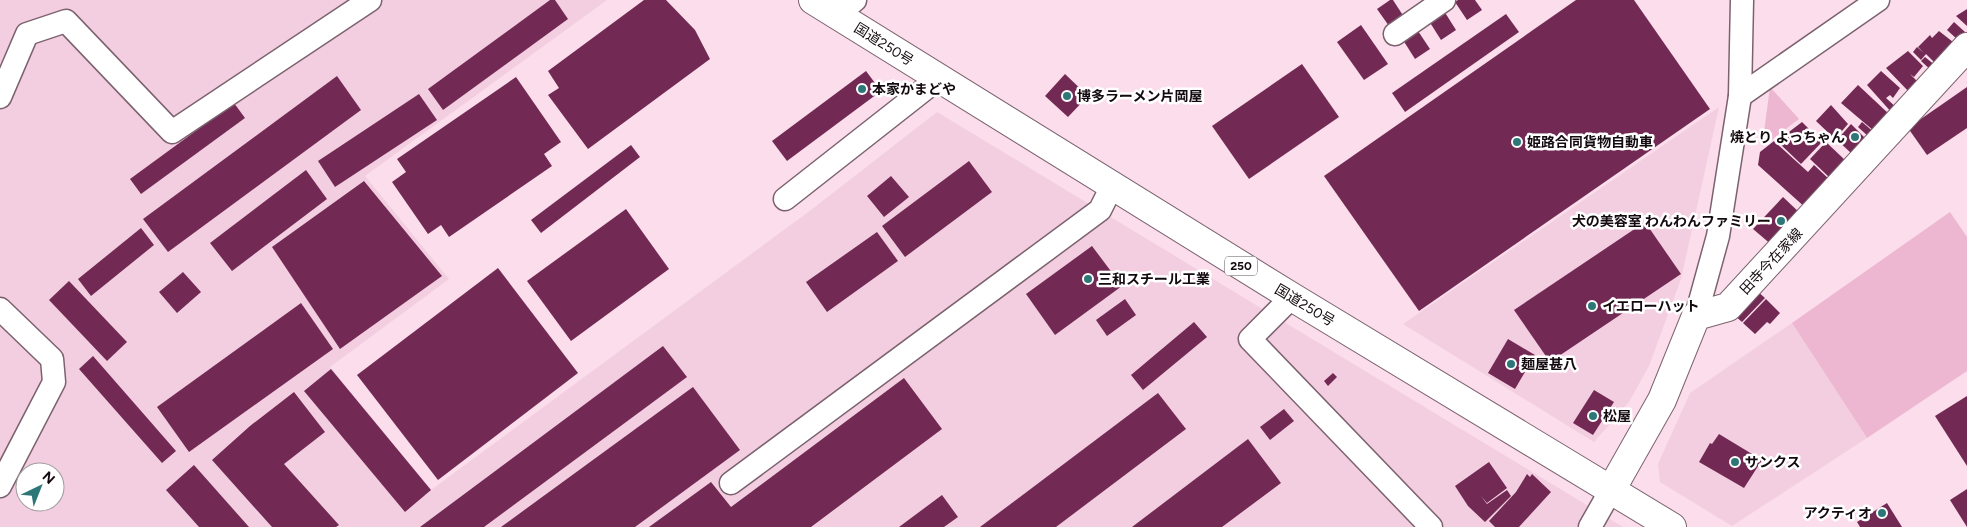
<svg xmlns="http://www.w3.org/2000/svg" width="1967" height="527" font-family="Figtree,'Noto Sans JP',sans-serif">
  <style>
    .built { fill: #f3cee0; fill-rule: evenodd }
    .green { fill: #edb7d2 }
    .building { fill: #722a54 }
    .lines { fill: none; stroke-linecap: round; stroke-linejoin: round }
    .minor-casing { stroke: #7c626f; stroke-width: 25 }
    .major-casing { stroke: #7c626f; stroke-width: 30 }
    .highway-casing { stroke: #7c626f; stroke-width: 30 }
    .minor { stroke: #fff; stroke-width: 22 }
    .major { stroke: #fff; stroke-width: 28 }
    .highway { stroke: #fff; stroke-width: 28 }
    .poi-dot { fill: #2d7779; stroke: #fff; stroke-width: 2 }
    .labels { text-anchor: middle; stroke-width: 5; stroke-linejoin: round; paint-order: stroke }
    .shield { fill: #fff; stroke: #5a5457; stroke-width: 1 }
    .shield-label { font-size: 12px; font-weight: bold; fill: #130a0f }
    .street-label { font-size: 14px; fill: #130a0f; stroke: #fff }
    .poi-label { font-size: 14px; font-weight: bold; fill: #130a0f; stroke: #fff; text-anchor: start }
  </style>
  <rect width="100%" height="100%" fill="#fbddeb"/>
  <g class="built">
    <path d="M0 0H607L365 176 449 279 330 367 431 490 811 210 937 112 1623 527H0ZM25 472H55V502H25Z"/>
    <polygon points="1719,107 1681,279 1649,366 1629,402 1594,442 1403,324"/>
    <polygon points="1792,323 1867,438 1732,526 1660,482 1658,464 1690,393"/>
  </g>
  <g class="green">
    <polygon points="1770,87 1799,119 1762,147"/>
    <polygon points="1950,212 1967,237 1967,371 1867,438 1792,323"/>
  </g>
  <g class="building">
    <polygon points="550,0 555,0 568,19 443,110 428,89"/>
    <polygon points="644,0 666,0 695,30 710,59 588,149 548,95 559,88 548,71"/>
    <polygon points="1390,0 1393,0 1404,17 1389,26 1377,9"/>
    <polygon points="1458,0 1475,0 1482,10 1467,20 1455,2"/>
    <polygon points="1576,0 1634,0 1710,109 1419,311 1324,176"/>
    <polygon points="1967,9 1967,26 1956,16"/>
    <polygon points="1444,11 1456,30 1441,40 1429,21"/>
    <polygon points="1506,14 1519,32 1405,112 1392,93"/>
    <polygon points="1954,22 1965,32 1958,40 1947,30"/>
    <polygon points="1361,25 1388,64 1364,80 1337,42"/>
    <polygon points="1418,31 1430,49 1415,59 1403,40"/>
    <polygon points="1939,31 1953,42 1941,59 1939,57 1934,62 1926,54 1921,60 1913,52 1917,47 1924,53 1918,47 1930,35 1932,38"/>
    <polygon points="1908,51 1923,66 1914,77 1910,74 1920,84 1911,94 1886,68"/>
    <polygon points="1925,57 1936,66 1932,71 1921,61"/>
    <polygon points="1302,64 1339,117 1249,179 1212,126"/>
    <polygon points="866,71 881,91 787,161 772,141"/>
    <polygon points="1881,71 1900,88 1893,98 1890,95 1886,98 1898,109 1893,114 1867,85"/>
    <polygon points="1065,74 1088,96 1068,117 1045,96"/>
    <polygon points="337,76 361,110 168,252 143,219"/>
    <polygon points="516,77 561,142 544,154 552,166 449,237 441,225 428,234 392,182 406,172 397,159"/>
    <polygon points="1858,85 1889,114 1874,131 1841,103"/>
    <polygon points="1967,87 1967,128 1927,155 1908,128"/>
    <polygon points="419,94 437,120 335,187 318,161"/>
    <polygon points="234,103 245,118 141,194 130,179"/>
    <polygon points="1831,105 1848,124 1835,139 1816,121"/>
    <polygon points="1802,122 1822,142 1801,164 1777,141"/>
    <polygon points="1862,122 1875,133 1870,138 1858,127"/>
    <polygon points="1851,124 1865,138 1851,153 1837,140"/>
    <polygon points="1774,141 1808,172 1814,165 1830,180 1807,209 1758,165 1760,152"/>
    <polygon points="1826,142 1846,161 1830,178 1810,159"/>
    <polygon points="631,145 640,157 541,233 531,220"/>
    <polygon points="969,161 992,192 905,257 882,226"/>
    <polygon points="306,170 327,199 232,271 210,243"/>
    <polygon points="891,176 909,197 884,217 867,196"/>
    <polygon points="364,181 442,276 340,349 272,247"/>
    <polygon points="1783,197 1802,215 1773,246 1753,229"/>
    <polygon points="626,209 669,269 571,341 527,281"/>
    <polygon points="1645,222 1681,274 1550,362 1514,310"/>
    <polygon points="141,228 154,245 91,296 78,279"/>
    <polygon points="877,232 898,261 827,312 806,282"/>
    <polygon points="1092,246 1122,286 1055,335 1026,294"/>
    <polygon points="498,268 578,373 438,480 357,375"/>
    <polygon points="183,272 201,292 177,313 159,292"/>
    <polygon points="69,281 127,342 107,361 49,300"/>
    <polygon points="1756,290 1765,298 1742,322 1733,314"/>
    <polygon points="1125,299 1136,315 1107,336 1096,320"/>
    <polygon points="1766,299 1780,313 1770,324 1767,322 1755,334 1743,323"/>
    <polygon points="301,303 333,349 189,452 157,407"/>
    <polygon points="1194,322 1207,337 1143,390 1131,375"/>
    <polygon points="1508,339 1535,355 1515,389 1488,373"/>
    <polygon points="663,346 687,377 484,527 420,527"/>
    <polygon points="93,356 176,451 162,463 79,369"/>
    <polygon points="331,369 431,490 405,512 304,391"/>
    <polygon points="1333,373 1337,377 1328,386 1324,381"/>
    <polygon points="904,378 942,429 811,527 649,527 711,482 731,507"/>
    <polygon points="693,387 740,450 635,527 501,527"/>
    <polygon points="1594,390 1614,402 1593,435 1573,423"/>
    <polygon points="294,392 325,432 284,464 339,525 336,527 272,527 212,460 250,426"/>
    <polygon points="1158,393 1186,429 1056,527 980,527"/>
    <polygon points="1967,396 1967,466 1935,416"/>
    <polygon points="1284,409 1294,421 1270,440 1260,427"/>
    <polygon points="1719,434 1762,460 1744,488 1699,462 1710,443 1712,444"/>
    <polygon points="1248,439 1281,483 1222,527 1132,527"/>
    <polygon points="1489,462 1507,488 1487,503 1481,496 1487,504 1507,490 1511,496 1485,522 1468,506 1455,486"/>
    <polygon points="194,465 249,527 199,527 166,490"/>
    <polygon points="1527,474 1530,477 1532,474 1551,492 1519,527 1495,527 1489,521 1516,492"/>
    <polygon points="1967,489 1967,527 1950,500"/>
    <polygon points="942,495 958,517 944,527 899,527"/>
    <polygon points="1887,503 1902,527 1860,527 1857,522"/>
  </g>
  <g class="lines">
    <defs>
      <g id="minor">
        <polyline points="837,15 855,0"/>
        <polyline points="1395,34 1444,0"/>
        <polyline points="1740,96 1878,0"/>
        <polyline points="0,97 27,34 66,21 172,132 370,0"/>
        <polyline points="785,199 939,78"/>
        <polyline points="1292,297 1250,339 1431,527"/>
        <polyline points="0,309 52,359 54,382 0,486"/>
        <polyline points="1696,316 1718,236 1740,96 1742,0"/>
        <polyline points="731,483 1100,210 1112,186"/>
        <polyline points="1590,527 1611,490"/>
      </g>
      <polyline id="major" points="1611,490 1662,400 1696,316 1728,307 1967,47"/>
      <polyline id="highway" points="813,0 1292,297 1672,527"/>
    </defs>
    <use href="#minor" class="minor-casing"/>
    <use href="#major" class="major-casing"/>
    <use href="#highway" class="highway-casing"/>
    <use href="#minor" class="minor"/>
    <use href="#major" class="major"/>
    <use href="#highway" class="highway"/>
  </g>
  <g class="poi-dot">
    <circle cx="862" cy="89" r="5"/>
    <circle cx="1067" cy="96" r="5"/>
    <circle cx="1855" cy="137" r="5"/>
    <circle cx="1517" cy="142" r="5"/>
    <circle cx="1781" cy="221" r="5"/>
    <circle cx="1088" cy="279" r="5"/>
    <circle cx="1592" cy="306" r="5"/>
    <circle cx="1511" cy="364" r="5"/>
    <circle cx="1593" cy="416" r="5"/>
    <circle cx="1735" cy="462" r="5"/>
    <circle cx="1882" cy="513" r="5"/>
  </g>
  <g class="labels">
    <rect class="shield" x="1225" y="256.5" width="32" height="19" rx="4"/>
    <g class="shield-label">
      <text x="1241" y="270">250</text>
    </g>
    <g class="street-label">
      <text transform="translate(884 44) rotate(32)" y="5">国道250号</text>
      <text transform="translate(1771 261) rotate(-47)" y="5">田寺今在家線</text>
      <text transform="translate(1305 305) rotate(31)" y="5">国道250号</text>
    </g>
    <g class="poi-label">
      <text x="872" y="94">本家かまどや</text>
      <text x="1077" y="101">博多ラーメン片岡屋</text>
      <text x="1845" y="142" text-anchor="end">焼とり よっちゃん</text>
      <text x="1527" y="147">姫路合同貨物自動車</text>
      <text x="1771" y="226" text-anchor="end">犬の美容室 わんわんファミリー</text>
      <text x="1098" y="284">三和スチール工業</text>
      <text x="1602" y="311">イエローハット</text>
      <text x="1521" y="369">麺屋甚八</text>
      <text x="1603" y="421">松屋</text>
      <text x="1745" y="467">サンクス</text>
      <text x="1872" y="518" text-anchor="end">アクティオ</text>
    </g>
  </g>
  <g transform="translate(40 487) rotate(43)"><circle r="24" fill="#ffffff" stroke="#a19d9f"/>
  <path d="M0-4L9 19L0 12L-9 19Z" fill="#2d7779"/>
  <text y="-8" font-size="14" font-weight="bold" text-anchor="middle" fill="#130a0f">N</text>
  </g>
</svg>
